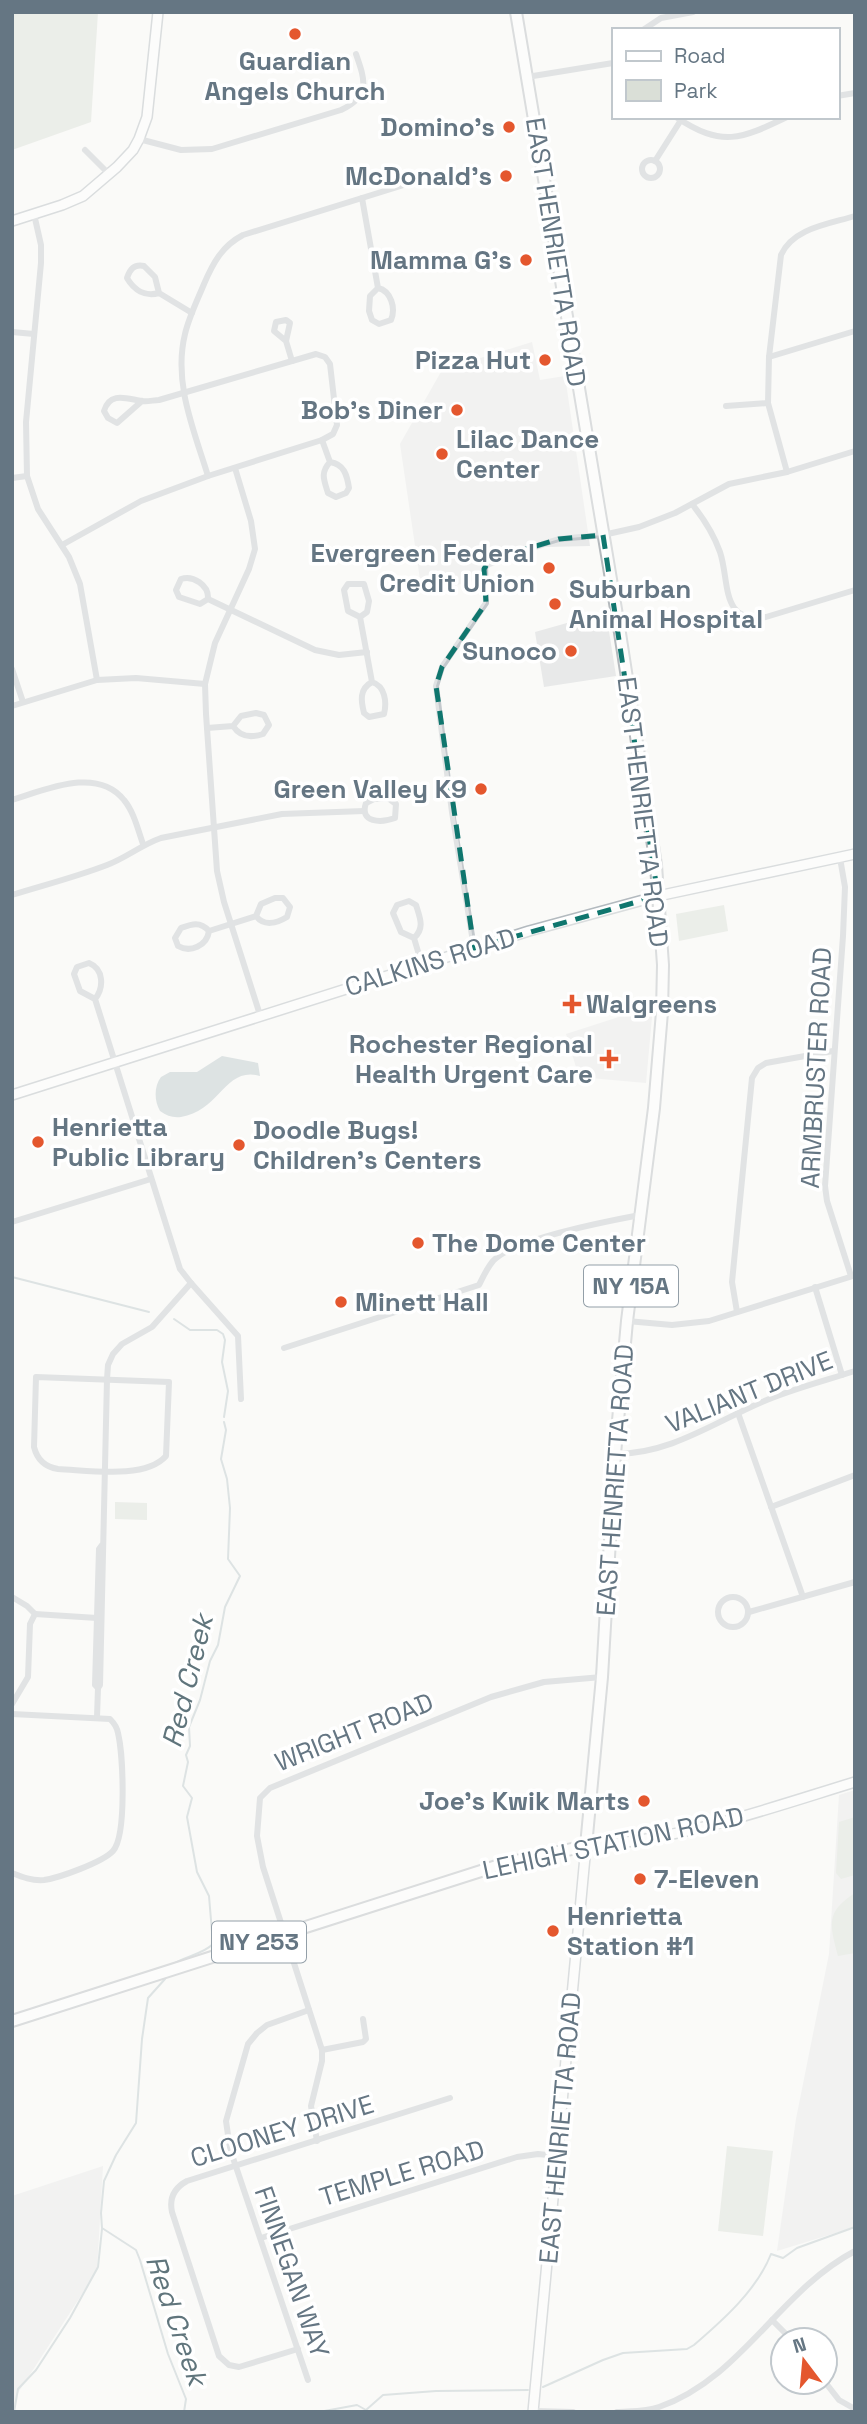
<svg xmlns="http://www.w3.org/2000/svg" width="867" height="2424" font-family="'Space Grotesk',sans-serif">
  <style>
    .built { fill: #e8e9e9 }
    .green { fill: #dadfd7 }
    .water { fill: #bbc7cb }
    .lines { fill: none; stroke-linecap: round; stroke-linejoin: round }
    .stream { stroke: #bbc7cb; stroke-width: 2 }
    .secondary-casing { stroke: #b3babf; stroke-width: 12 }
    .primary-casing { stroke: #b5babe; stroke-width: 14 }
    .street { stroke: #c3c8cc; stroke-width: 6 }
    .secondary { stroke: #fff; stroke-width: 9 }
    .primary { stroke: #fff; stroke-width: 10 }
    .marked { fill: none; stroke: #0f766e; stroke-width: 5; stroke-dasharray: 14 9; stroke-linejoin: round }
    .poi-dot { fill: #e4572e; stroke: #fff; stroke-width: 2.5 }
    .labels { text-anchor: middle; stroke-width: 7; stroke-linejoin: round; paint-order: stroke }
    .shield { fill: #fff; stroke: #939fa8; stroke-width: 2 }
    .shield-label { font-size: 24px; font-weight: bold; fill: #657683 }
    .poi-label { font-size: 26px; font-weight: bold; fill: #657683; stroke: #fff; text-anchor: end }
    .street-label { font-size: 26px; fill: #657683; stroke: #fff }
    .water-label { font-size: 28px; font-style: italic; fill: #60757c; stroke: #fff }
  </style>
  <rect width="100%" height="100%" fill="#fafaf8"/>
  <g class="built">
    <polygon points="532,342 540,380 565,376 590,546 545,547 490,567 474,581 422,593 400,444 442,370"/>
    <polygon points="606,612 616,676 544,687 535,632"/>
    <polygon points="653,1006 646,1083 579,1077 566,1034"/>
    <polygon points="855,1790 855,2227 777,2251 796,2119 829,1954 839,1795"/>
    <polygon points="103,2166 97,2271 16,2396 15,2412 12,2412 12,2196"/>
  </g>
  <g class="green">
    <polygon points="12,12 98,12 91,122 12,150"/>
    <polygon points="724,905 728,931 679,941 676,914"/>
    <polygon points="115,1502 147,1503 147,1520 115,1519"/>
    <polygon points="855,1817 855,1875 841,1879 836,1873 839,1822"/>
    <path d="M855 1893V1953L838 1956C830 1925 825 1912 855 1893Z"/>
    <polygon points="727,2146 773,2151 763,2236 718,2231"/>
  </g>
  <path class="water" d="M222 1056 258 1063 260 1076C225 1066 220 1111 181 1117 173 1118 167 1116 160 1111 154 1101 154 1086 161 1077L170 1072H197Z"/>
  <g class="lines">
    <g class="stream">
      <polyline points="12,1277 149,1312"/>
      <polyline points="174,1319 190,1330 217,1330 223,1334 225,1340 222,1362 228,1391 224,1417"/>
      <path d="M172 1965C184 1956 202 1955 213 1944L209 1896 197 1872 187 1817 192 1798 183 1786 188 1762 186 1755 190 1746 189 1727 200 1700 210 1661 218 1645 225 1607 240 1576 228 1559 230 1508 227 1479 221 1459 226 1430 224 1422"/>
      <polyline points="165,1979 148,1998 142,2039 136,2123 116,2155 104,2181 101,2213 102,2228 136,2250 140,2260 168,2354 186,2399 184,2412"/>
      <path d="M543 2387 603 2360 623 2353 687 2349 694 2345C723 2320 757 2290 771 2254L783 2258 797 2248 855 2227"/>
      <polyline points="14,2412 18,2389 36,2370 70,2318 98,2267 102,2229"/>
      <polyline points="319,2412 357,2405 366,2410 383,2395 436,2391 528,2390"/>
    </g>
    <defs>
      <g id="secondary">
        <polyline points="12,221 62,205 83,196 117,167 133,150 139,139 147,117 158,12"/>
        <polyline points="12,1095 529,931 658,896 855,854"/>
        <path d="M533 2412 586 1846C678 1841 767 1809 855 1782"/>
      </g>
      <polyline id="primary" points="12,2021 506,1863 586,1846 602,1677 615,1454 627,1321 654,1108 662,1012 663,965 656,865 620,633 516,12"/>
    </defs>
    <use href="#secondary" class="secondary-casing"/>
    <use href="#primary" class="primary-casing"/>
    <g class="street">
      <polyline points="643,30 661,18 693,12"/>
      <polyline points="527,77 613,63"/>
      <polyline points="837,96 855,93"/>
      <path d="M676 117C722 148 741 139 787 117"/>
      <path d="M139 139 181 150 212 149 341 110C371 96 365 80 356 54"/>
      <polyline points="85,150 109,174"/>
      <circle cx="651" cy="169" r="9"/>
      <polyline points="655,161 681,120"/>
      <path d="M362 198 378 288 370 296 369 311 372 320 379 324 391 320C396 308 391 291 378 288"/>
      <polyline points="34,214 41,245 41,263 26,422 27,476 38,509 69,557 80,584 97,680"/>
      <path d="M159 293C145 297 134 290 127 278 130 269 134 264 144 266L155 277 159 293 192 313"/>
      <polyline points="12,332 34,334"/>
      <polyline points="286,341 274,331 276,322 286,320 290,323 286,341 292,361"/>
      <polyline points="769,357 855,331"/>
      <polyline points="726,406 768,403"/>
      <path d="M322 440 330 462C320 473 324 480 328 493L336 497 346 493 349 488C347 475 344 464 330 462"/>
      <polyline points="235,468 251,521 255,549 249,569 215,643 205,684 206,714 217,871 224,902 260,1015"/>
      <path d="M787 472 768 403 769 357 781 255C793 228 829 224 855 216"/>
      <path d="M208 476C194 430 173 383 185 334 189 317 197 301 204 284 213 263 222 246 243 235L423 179"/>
      <polyline points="12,478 27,476"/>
      <path d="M692 504C704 519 714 535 720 552 730 582 720 624 766 617L855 590"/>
      <path d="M62 545 141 501 208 476 322 440 333 434 337 425 330 364 325 357 316 354 159 400C154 400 147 402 142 401 127 399 110 391 104 411L108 418 117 423 142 401"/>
      <path d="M208 599 200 604 179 597 176 590 181 579C193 575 209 585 208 599L315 650 339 655 367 652"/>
      <path d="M360 617 348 611 344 590 348 584H364L369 601 367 612 360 617 372 682C359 689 361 701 364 713L369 717 384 714C387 702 385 686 372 682"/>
      <polyline points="12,669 23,702"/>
      <polyline points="12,706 97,680 136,678 205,684"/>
      <path d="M207 728 233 726C240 737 251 738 263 734L269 725 264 715 256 713 241 716 233 726"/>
      <path d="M388 798 396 804 395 818C381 823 359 823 366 803L374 799Z"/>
      <path d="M12 800C45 790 97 766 124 800 134 812 138 830 143 844"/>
      <polyline points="840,858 845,887 843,936 825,1186 827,1201 851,1276"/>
      <path d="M12 895C44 885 76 877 107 865 126 858 141 845 161 838L282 814 364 811"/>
      <path d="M209 931C207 946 190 953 178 946L175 938 181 928C192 924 200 921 209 931L256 916C264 927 277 923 287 917L290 907 283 898H275L261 904 256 916"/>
      <path d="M414 938 401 932 393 913 397 905 409 901 416 905C420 918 425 928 414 938L422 965"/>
      <polyline points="474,948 452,812 436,686 442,667 486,603 485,564 490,560 559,539 603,535 639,527 675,513 729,484 787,472 855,451"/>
      <path d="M95 999 80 991 74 974 77 967 89 963C104 969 104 988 95 999L180 1269 191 1283"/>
      <polyline points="12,1222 151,1179"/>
      <polyline points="815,1287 842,1375"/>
      <polyline points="737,1312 732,1282 752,1078 758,1068 766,1063 833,1051"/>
      <polyline points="627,1321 672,1325 709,1321 853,1276"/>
      <path d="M284 1348 479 1285C483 1277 487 1268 493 1261 513 1239 608 1221 640 1215"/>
      <path d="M36 1377 169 1382 166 1456C145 1480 87 1470 58 1469 45 1467 37 1459 34 1447Z"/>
      <polyline points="738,1413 803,1597"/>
      <path d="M615 1454C670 1454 713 1423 762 1402 792 1389 824 1381 855 1371"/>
      <polyline points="771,1507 855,1475"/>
      <polyline points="102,1545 99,1549 95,1685 98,1688 100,1685 107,1379 108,1365 113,1354 122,1344 152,1327 191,1283 238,1336 241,1399"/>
      <circle cx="733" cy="1612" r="15"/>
      <polyline points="12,1597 27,1606 35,1614"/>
      <polyline points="749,1612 855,1582"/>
      <polyline points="35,1614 97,1618"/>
      <polyline points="12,1704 28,1677 30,1624 35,1614"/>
      <path d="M12 1714 110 1719C114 1723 117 1727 118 1733 123 1754 127 1835 113 1851 103 1862 59 1878 44 1880 32 1881 22 1877 12 1873"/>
      <polyline points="97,1717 98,1688"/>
      <polyline points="322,2050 363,2042 366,2039 363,2019"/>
      <polyline points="317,2141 311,2106 322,2061 322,2050 263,1867 257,1836 260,1798 270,1788 491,1697 544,1682 602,1677"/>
      <polyline points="261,2238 517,2157 538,2154 557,2156"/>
      <polyline points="772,2320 792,2340"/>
      <path d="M298 2349 239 2367 229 2365 219 2356 172 2212C169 2198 174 2188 187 2181L450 2098"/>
      <polyline points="308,2380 230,2149 226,2121 248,2044 257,2033 267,2025 309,2010"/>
      <polyline points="825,2382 839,2400 855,2409"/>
      <polyline points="534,2411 573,2412"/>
      <path d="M617 2412C630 2411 646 2412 659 2407 741 2379 779 2291 855 2251"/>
    </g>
    <use href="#secondary" class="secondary"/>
    <use href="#primary" class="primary"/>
  </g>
  <path d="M0 0H867V2424H0ZM603 535 658 896 474 948 436 686 442 667 486 603 484 569 490 560 559 539Z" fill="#fafaf8" fill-opacity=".55" fill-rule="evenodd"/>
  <path class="marked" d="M603 535 658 896 474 948 436 686 442 667 486 603 484 569 490 560 559 539Z"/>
  <g class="poi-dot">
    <circle cx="295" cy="34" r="7"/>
    <circle cx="509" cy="127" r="7"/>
    <circle cx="506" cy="176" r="7"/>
    <circle cx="526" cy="260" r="7"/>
    <circle cx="545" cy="360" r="7"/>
    <circle cx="457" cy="410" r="7"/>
    <circle cx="442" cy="454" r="7"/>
    <circle cx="549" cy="568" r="7"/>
    <circle cx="555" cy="604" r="7"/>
    <circle cx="571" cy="651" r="7"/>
    <circle cx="481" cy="789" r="7"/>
    <path d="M568.5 993.5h7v7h7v7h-7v7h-7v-7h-7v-7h7z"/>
    <path d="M605.5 1048.5h7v7h7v7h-7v7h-7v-7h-7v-7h7z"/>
    <circle cx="38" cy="1142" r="7"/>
    <circle cx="239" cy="1145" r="7"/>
    <circle cx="418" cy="1243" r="7"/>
    <circle cx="341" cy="1302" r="7"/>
    <circle cx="644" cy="1801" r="7"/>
    <circle cx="640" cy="1879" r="7"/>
    <circle cx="553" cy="1931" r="7"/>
  </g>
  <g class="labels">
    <g class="shield">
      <rect x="584" y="1265.5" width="94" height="41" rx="5"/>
      <rect x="212" y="1921.5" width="94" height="41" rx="5"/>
    </g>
    <g class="shield-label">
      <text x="631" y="1294">NY 15A</text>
      <text x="259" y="1950">NY 253</text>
    </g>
    <g class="poi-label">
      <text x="295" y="70" text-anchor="middle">Guardian<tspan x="295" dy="30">Angels Church</tspan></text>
      <text x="495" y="136">Domino's</text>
      <text x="492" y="185">McDonald's</text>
      <text x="512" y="269">Mamma G's</text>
      <text x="531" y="369">Pizza Hut</text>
      <text x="443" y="419">Bob's Diner</text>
      <text x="456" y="448" text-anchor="start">Lilac Dance<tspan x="456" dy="30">Center</tspan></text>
      <text x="535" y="562">Evergreen Federal<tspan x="535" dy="30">Credit Union</tspan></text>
      <text x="569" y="598" text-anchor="start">Suburban<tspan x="569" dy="30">Animal Hospital</tspan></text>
      <text x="557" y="660">Sunoco</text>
      <text x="467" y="798">Green Valley K9</text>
      <text x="586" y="1013" text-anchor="start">Walgreens</text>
      <text x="593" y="1053">Rochester Regional<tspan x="593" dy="30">Health Urgent Care</tspan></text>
      <text x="52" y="1136" text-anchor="start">Henrietta<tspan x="52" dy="30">Public Library</tspan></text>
      <text x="253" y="1139" text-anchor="start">Doodle Bugs!<tspan x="253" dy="30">Children's Centers</tspan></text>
      <text x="432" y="1252" text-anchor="start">The Dome Center</text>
      <text x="355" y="1311" text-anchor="start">Minett Hall</text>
      <text x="630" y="1810">Joe's Kwik Marts</text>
      <text x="654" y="1888" text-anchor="start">7-Eleven</text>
      <text x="567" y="1925" text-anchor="start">Henrietta<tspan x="567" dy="30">Station #1</tspan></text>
    </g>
    <g class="street-label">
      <text transform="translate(556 252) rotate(81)" y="9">EAST HENRIETTA ROAD</text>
      <text transform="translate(643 812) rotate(83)" y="9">EAST HENRIETTA ROAD</text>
      <text transform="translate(430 962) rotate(-17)" y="9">CALKINS ROAD</text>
      <text transform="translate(816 1068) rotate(-87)" y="9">ARMBRUSTER ROAD</text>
      <text transform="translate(749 1392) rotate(-22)" y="9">VALIANT DRIVE</text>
      <text transform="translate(615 1480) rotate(-86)" y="9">EAST HENRIETTA ROAD</text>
      <text transform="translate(354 1732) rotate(-22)" y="9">WRIGHT ROAD</text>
      <text transform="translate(613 1843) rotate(-12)" y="9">LEHIGH STATION ROAD</text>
      <text transform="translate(560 2128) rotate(-85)" y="9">EAST HENRIETTA ROAD</text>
      <text transform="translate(282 2131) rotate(-17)" y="9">CLOONEY DRIVE</text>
      <text transform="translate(402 2173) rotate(-17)" y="9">TEMPLE ROAD</text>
      <text transform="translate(292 2272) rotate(71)" y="9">FINNEGAN WAY</text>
    </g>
    <g class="water-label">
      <text transform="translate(187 1681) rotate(-76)" y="10">Red Creek</text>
      <text transform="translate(177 2320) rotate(71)" y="10">Red Creek</text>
    </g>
  </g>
  <rect width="867" height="2424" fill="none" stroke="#657683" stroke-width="28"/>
  <rect x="612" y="28" width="228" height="91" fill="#ffffff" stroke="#c1c8cd" stroke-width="2"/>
  <rect x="626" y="51" width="35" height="10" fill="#ffffff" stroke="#c1c8cd" stroke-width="2"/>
  <text x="674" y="63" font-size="21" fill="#657683">Road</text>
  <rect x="626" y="80" width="35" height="21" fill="#dadfd7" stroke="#c1c8cd" stroke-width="2"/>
  <text x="674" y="98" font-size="21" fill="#657683">Park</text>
  <g transform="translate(804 2361) rotate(344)"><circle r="33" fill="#ffffff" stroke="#c1c8cd" stroke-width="2"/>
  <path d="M0-5L12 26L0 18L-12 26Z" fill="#e4572e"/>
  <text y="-10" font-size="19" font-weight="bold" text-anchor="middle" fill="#657683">N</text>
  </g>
</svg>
